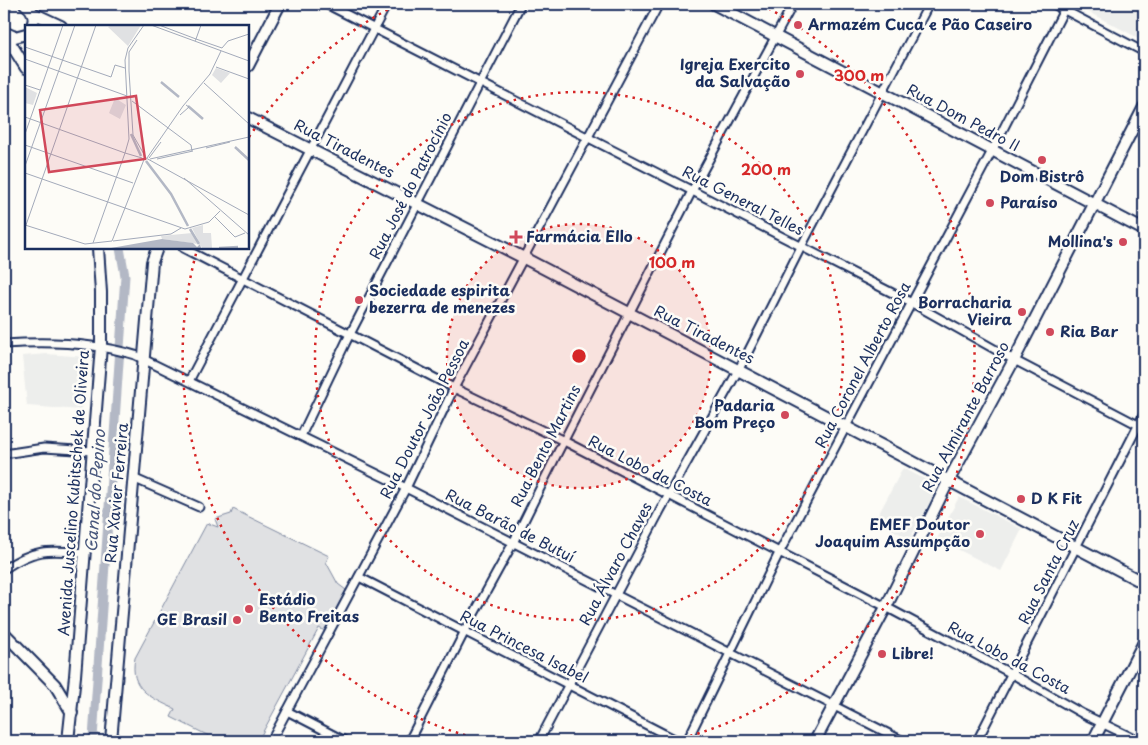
<svg xmlns="http://www.w3.org/2000/svg" width="1148" height="745" font-family="'Playpen Sans',sans-serif">
  <style>
    .built { fill: #edeeec }
    .green { fill: #e0e1e3; stroke: #7e88a0 }
    .lines { fill: none; stroke-linecap: round; stroke-linejoin: round }
    .canal { stroke: #b3b8c5; stroke-width: 9 }
    .street-casing { stroke: #1b2f5e; stroke-width: 11 }
    .secondary-casing { stroke: #1b2f5e; stroke-width: 14 }
    .street { stroke: #fdfcf7; stroke-width: 7 }
    .secondary { stroke: #fdfcf7; stroke-width: 10 }
    .ring { fill: none; stroke: #d62828; stroke-width: 2.5; stroke-dasharray: 2.5 5 }
    .poi-dot { fill: #d1495b; stroke: #fdfcf7; stroke-width: 2 }
    .labels { text-anchor: middle; stroke-width: 5; stroke-linejoin: round; paint-order: stroke }
    .poi-label { font-size: 15px; font-weight: bold; fill: #1b2f5e; stroke: #fdfcf7; text-anchor: start }
    .street-label { font-size: 15px; fill: #1b2f5e; stroke: #fdfcf7 }
    .water-label { font-size: 16px; font-style: italic; fill: #49587d; stroke: #fdfcf7 }
    .inset-river { fill: none; stroke: #b3b8c5; stroke-width: 2.5 }
    .inset-road { fill: none; stroke: #a3aaba; stroke-width: 1 }
    .view { fill: #d1495b; fill-opacity: 0.15; stroke: #d1495b; stroke-width: 2.5 }
    .inset-edge { fill: none; stroke: #1b2f5e; stroke-width: 2.5 }
    .centre { fill: #d62828; stroke: #fdfcf7; stroke-width: 2.5 }
    .ring-label { font-size: 15px; text-anchor: middle; font-weight: bold; fill: #d62828; stroke: #fdfcf7; stroke-width: 5; stroke-linejoin: round; paint-order: stroke }
  </style>
  <rect width="100%" height="100%" fill="#fdfcf7"/>
  <filter id="ink" filterUnits="userSpaceOnUse"><feTurbulence type="fractalNoise" baseFrequency=".02" numOctaves="2"/><feDisplacementMap in="SourceGraphic" scale="10" xChannelSelector="R" yChannelSelector="G"/><feConvolveMatrix kernelMatrix="1 2 1 2 8 2 1 2 1" color-interpolation-filters="sRGB"/></filter>
  <g filter="url(#ink)">
    <g class="built">
      <polygon points="1078,4 1144,4 1144,41 1077,6"/>
      <polygon points="47,354 86,357 81,410 27,406 22,356"/>
      <polygon points="903,468 938,486 910,539 875,521"/>
      <polygon points="959,497 1022,529 1001,571 937,539"/>
    </g>
    <path class="green" d="M233 509 329 556 326 562 338 584 346 590 325 631 319 628 258 741H219L171 717 175 709C150 697 129 689 135 658L207 523 218 527 215 519 231 514Z"/>
    <g class="lines">
      <polyline class="canal" points="93,738 125,276 120,248"/>
      <defs>
        <g id="street">
          <polyline points="326,4 912,303 1014,360 1144,428"/>
          <polyline points="1053,4 1144,52"/>
          <polyline points="183,248 454,388 564,441 886,607 1012,674 1083,714 1139,741"/>
          <path d="M4 344C47 341 93 342 135 355L406 488 903 741"/>
          <polyline points="189,381 387,4"/>
          <polyline points="301,436 346,342 521,4"/>
          <polyline points="4,454 44,448 93,451"/>
          <polyline points="133,478 199,507"/>
          <path d="M4 569C35 548 49 550 85 553"/>
          <polyline points="359,577 678,741"/>
          <polyline points="287,711 345,741"/>
          <polyline points="271,741 406,488 454,388 659,4"/>
          <polyline points="409,741 469,623 513,543 558,452 692,191 793,4"/>
          <polyline points="539,741 661,509 745,358 801,247 929,4"/>
          <polyline points="687,741 779,553 992,151 1067,4"/>
          <polyline points="977,741 1144,414"/>
        </g>
        <g id="secondary">
          <path d="M25 4C33 10 36 17 32 26"/>
          <polyline points="714,4 1144,230"/>
          <polyline points="4,5 6,4"/>
          <polyline points="33,13 61,26"/>
          <polyline points="4,32 15,37 26,34"/>
          <polyline points="4,33 26,68"/>
          <polyline points="248,66 280,4"/>
          <polyline points="248,118 524,258 1144,583"/>
          <polyline points="4,633 55,685 72,713"/>
          <polyline points="68,741 75,676 101,346 101,292 98,248"/>
          <polyline points="111,741 152,262 157,248"/>
          <polyline points="815,741 886,607 949,480 1014,360 1144,107"/>
          <polyline points="1093,741 1144,642"/>
        </g>
      </defs>
      <use href="#street" class="street-casing"/>
      <use href="#secondary" class="secondary-casing"/>
      <use href="#street" class="street"/>
      <use href="#secondary" class="secondary"/>
    </g>
  </g>
  <circle cx="579" cy="356" r="132" fill="#d62828" fill-opacity=".12"/>
  <g class="ring">
    <circle cx="579" cy="356" r="132"/>
    <circle cx="579" cy="356" r="264"/>
    <path d="M487 741A396 396 0 0 1 197 250M249 137A396 396 0 0 1 396 5M762 5A396 396 0 0 1 671 741"/>
  </g>
  <g class="poi-dot">
    <circle cx="798" cy="25" r="5"/>
    <circle cx="800" cy="74" r="5"/>
    <circle cx="1042" cy="160" r="5"/>
    <circle cx="990" cy="203" r="5"/>
    <path d="M513.5 229.5h5v5h5v5h-5v5h-5v-5h-5v-5h5z"/>
    <circle cx="1123" cy="242" r="5"/>
    <circle cx="359" cy="300" r="5"/>
    <circle cx="1022" cy="312" r="5"/>
    <circle cx="1050" cy="332" r="5"/>
    <circle cx="785" cy="415" r="5"/>
    <circle cx="1021" cy="499" r="5"/>
    <circle cx="980" cy="534" r="5"/>
    <circle cx="249" cy="609" r="5"/>
    <circle cx="237" cy="620" r="5"/>
    <circle cx="882" cy="654" r="5"/>
  </g>
  <g class="labels">
    <g class="poi-label">
      <text x="808" y="30">Armazém Cuca e Pão Caseiro</text>
      <text x="790" y="70" text-anchor="end">Igreja Exercito<tspan x="790" dy="17">da Salvação</tspan></text>
      <text x="1042" y="182" text-anchor="middle">Dom Bistrô</text>
      <text x="1000" y="208">Paraíso</text>
      <text x="526" y="242">Farmácia Ello</text>
      <text x="1113" y="247" text-anchor="end">Mollina's</text>
      <text x="369" y="296">Sociedade espirita<tspan x="369" dy="17">bezerra de menezes</tspan></text>
      <text x="1012" y="308" text-anchor="end">Borracharia<tspan x="1012" dy="17">Vieira</tspan></text>
      <text x="1060" y="337">Ria Bar</text>
      <text x="775" y="411" text-anchor="end">Padaria<tspan x="775" dy="17">Bom Preço</tspan></text>
      <text x="1031" y="504">D K Fit</text>
      <text x="970" y="530" text-anchor="end">EMEF Doutor<tspan x="970" dy="17">Joaquim Assumpção</tspan></text>
      <text x="259" y="605">Estádio<tspan x="259" dy="17">Bento Freitas</tspan></text>
      <text x="227" y="625" text-anchor="end">GE Brasil</text>
      <text x="892" y="659">Libre!</text>
    </g>
    <g class="street-label">
      <text transform="translate(963 118) rotate(28)" y="5">Rua Dom Pedro II</text>
      <text transform="translate(344 149) rotate(27)" y="5">Rua Tiradentes</text>
      <text transform="translate(411 186) rotate(-63)" y="5">Rua José do Patrocínio</text>
      <text transform="translate(743 201) rotate(27)" y="5">Rua General Telles</text>
      <text transform="translate(704 335) rotate(27)" y="5">Rua Tiradentes</text>
      <text transform="translate(863 365) rotate(-62)" y="5">Rua Coronel Alberto Rosa</text>
      <text transform="translate(966 417) rotate(-62)" y="5">Rua Almirante Barroso</text>
      <text transform="translate(425 419) rotate(-63)" y="5">Rua Doutor João Pessoa</text>
      <text transform="translate(546 446) rotate(-63)" y="5">Rua Bento Martins</text>
      <text transform="translate(650 471) rotate(27)" y="5">Rua Lobo da Costa</text>
      <text transform="translate(74 493) rotate(-86)" y="5">Avenida Juscelino Kubitschek de Oliveira</text>
      <text transform="translate(117 493) rotate(-85)" y="5">Rua Xavier Ferreira</text>
      <text transform="translate(510 526) rotate(27)" y="5">Rua Barão de Butuí</text>
      <text transform="translate(616 564) rotate(-62)" y="5">Rua Álvaro Chaves</text>
      <text transform="translate(1049 572) rotate(-63)" y="5">Rua Santa Cruz</text>
      <text transform="translate(524 647) rotate(27)" y="5">Rua Princesa Isabel</text>
      <text transform="translate(1009 658) rotate(28)" y="5">Rua Lobo da Costa</text>
    </g>
    <g class="water-label">
      <text transform="translate(95 491) rotate(-86)" y="6">Canal do Pepino</text>
    </g>
  </g>
  <g transform="translate(25 25)">
    <rect width="224" height="224" fill="#fdfcf7"/>
    <path d="M87 0H116L103 21 83 2ZM191 43 205 48 196 58 187 50ZM0 62 12 68 8 80 0 78ZM90 73 101 80 95 94 84 88ZM178 200V208H186L187 223H177L167 203ZM167 208 173 219 137 214 136 211Z" fill="#e0e1e3"/>
    <path d="M137 214 168 218 172 222 175 219 176 223H86Z" fill="#b3b8c5"/>
    <path class="inset-river" d="M136 57 154 72M163 81 178 94M106 109 116 131M210 122 224 135M121 136 146 169 163 201M165 204 174 219M194 223 213 222"/>
    <path class="inset-road" d="M126 0 224 36M134 0 171 14 170 16M176 0 171 14 197 23 203 16 224 9M112 15 104 27V46L108 110 120 131M0 22 86 52 90 40 100 43M0 34 102 71M191 42 224 54M179 58 224 99M0 60 15 65M107 76 166 120 167 126M155 90 164 82 161 80M0 92 100 128 68 218M0 109 38 0M0 120 108 158M181 123 205 117M117 133 100 128 104 114 100 35 103 23 119 0M121 133 224 190M122 133 158 81 185 49 196 26M124 133 136 117M125 134 224 112M132 134 168 126M0 141 50 0M0 148 160 204 184 197M159 153 224 210M189 191 210 212 220 208M184 197 195 186M0 200 60 219 87 216 120 132M1 200 71 0M88 216 146 209 156 203"/>
    <path class="view" d="M111 71 120 134 24 147 15 85Z"/>
    <rect width="224" height="224" class="inset-edge"/>
  </g>
  <circle cx="579" cy="356" r="8" class="centre"/>
  <g class="ring-label">
    <text x="859" y="81">300 m</text>
    <text x="766" y="175">200 m</text>
    <text x="672" y="268">100 m</text>
  </g>
  <rect width="1148" height="745" fill="none" stroke="#fdfcf7" stroke-width="20"/>
  <rect x="10" y="10" width="1128" height="725" fill="none" stroke="#1b2f5e" stroke-width="2" filter="url(#ink)"/>
</svg>
